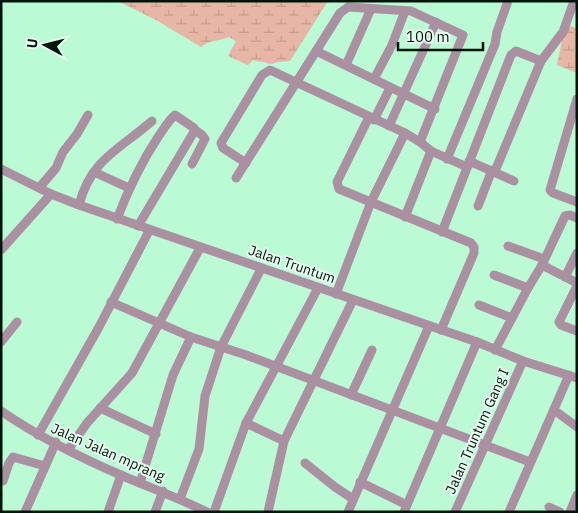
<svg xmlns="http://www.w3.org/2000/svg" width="578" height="513" font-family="'IBM Plex Sans',sans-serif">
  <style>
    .wetland { fill: url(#wetland-marsh) }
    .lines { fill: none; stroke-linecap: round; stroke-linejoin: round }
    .minor { stroke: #ab90a2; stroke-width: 9 }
    .labels { text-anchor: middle; stroke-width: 4; stroke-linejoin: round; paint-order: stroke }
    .street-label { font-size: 14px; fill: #00160a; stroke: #e4fdee }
  </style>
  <defs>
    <pattern id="wetland-marsh" width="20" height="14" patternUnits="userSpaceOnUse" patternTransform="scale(1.25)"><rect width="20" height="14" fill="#e7b6a6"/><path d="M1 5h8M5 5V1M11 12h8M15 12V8" fill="none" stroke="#c49c8e"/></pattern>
  </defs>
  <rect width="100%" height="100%" fill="#bafad5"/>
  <g class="wetland">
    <path d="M118 1H328L290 61 278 62 272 64 253 60 248 65 228 56 236 41 229 37C217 42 211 39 201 47L156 20Z"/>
    <polygon points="570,26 577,28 577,73 557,65 562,40"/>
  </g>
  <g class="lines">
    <g class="minor">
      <polyline points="316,51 435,109"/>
      <polyline points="346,65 371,9"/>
      <polyline points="374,79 392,45 405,11"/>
      <polyline points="577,99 550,190 553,193 577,202"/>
      <polyline points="369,117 337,182 339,189 471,243 474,247 474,253 441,330"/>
      <polyline points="374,120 390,88"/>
      <polyline points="389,126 436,22"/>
      <polyline points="447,159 495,44 497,32 508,1"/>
      <polyline points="469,161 514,181"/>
      <polyline points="246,163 223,148 221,143 262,75 270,70 405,133 420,142 431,151 467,167"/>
      <polyline points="192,164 205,139 202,135 195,130"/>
      <polyline points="1,169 51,194 79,205 477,342 523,361 577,378"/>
      <polyline points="495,171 541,61 563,32 574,1"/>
      <polyline points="94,172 129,188"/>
      <polyline points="236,178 340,13 348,7 411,11 463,35 420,142"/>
      <polyline points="39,188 56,168 63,152 77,134 88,115"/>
      <path d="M79 205C91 159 119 150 152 121"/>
      <polyline points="478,206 492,170"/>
      <polyline points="405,217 431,151"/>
      <path d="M117 219C128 190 141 163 158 137 163 130 168 121 175 115L194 128 195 130 138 226"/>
      <polyline points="442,232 511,55 516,51 541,61"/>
      <polyline points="508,246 544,259"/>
      <polyline points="1,250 51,194"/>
      <polyline points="542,265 577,283"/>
      <polyline points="494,275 528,288"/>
      <polyline points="565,277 577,253"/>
      <polyline points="577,286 559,322 561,325 577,331"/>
      <polyline points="336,294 371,202 405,133"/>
      <polyline points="111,302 191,337 246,355 530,462"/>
      <polyline points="479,305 512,318"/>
      <polyline points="1,342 17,322"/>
      <polyline points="495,350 528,288 542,265 565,216 570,215 577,218"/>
      <polyline points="351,395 372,350"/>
      <polyline points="100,408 156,434"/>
      <polyline points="554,410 577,427"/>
      <path d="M1 411C39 437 81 458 123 476 151 488 179 498 207 512"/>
      <polyline points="246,423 284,441"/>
      <polyline points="38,435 99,327 149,231"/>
      <polyline points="68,450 87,423 132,373 200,248"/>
      <polyline points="305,463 335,487 353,499"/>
      <polyline points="3,481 9,463 13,457 45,466"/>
      <polyline points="360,482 407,505"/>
      <polyline points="140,483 173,375 191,337"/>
      <polyline points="180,499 199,449 205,396 221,347 261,269"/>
      <polyline points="549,507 560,512"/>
      <polyline points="25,512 56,442"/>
      <polyline points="108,512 121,475"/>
      <polyline points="155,512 163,491"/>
      <polyline points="214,512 246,423 318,288"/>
      <polyline points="268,512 284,441 353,300"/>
      <polyline points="348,512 429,326"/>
      <polyline points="404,512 477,342"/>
      <polyline points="455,512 523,361"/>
      <polyline points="509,512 569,375"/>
      <polyline points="570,512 577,495"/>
    </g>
  </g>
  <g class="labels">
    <g class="street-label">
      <text transform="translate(292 264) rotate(19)" y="5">Jalan Truntum</text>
      <text transform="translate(477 431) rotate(-66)" y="5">Jalan Truntum Gang I</text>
      <text transform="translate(108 452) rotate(24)" y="5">Jalan Jalan mprang</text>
    </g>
  </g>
  <rect width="578" height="513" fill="none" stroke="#00160a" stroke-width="5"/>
  <g transform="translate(45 45) rotate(277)" stroke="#e4fdee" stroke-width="4" paint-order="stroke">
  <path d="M0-4L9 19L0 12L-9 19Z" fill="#00160a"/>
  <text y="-8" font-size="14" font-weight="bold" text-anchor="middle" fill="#00160a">U</text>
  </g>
  <path d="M398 42v8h85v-8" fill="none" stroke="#00160a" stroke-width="2.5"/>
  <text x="406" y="42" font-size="15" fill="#00160a" stroke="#e4fdee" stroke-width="4" paint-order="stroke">100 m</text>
</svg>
